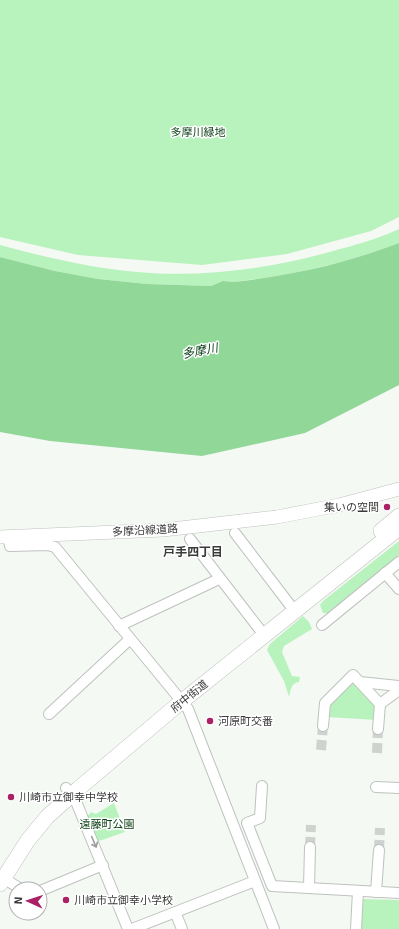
<svg xmlns="http://www.w3.org/2000/svg" width="399" height="929" font-family="Signika,'Noto Sans JP',sans-serif">
  <style>
    .green { fill: #b8f2bd }
    .water { fill: #91d798 }
    .lines { fill: none; stroke-linecap: round; stroke-linejoin: round }
    .minor-tunnel { stroke: #cfd3cf; stroke-width: 10; stroke-dasharray: 10 5; stroke-linecap: butt }
    .minor-casing { stroke: #bec2be; stroke-width: 12 }
    .major-casing { stroke: #bec2be; stroke-width: 14 }
    .highway-casing { stroke: #bec2be; stroke-width: 16 }
    .minor { stroke: #fff; stroke-width: 10 }
    .major { stroke: #fff; stroke-width: 13 }
    .highway { stroke: #fff; stroke-width: 15 }
    .oneway { stroke: #9c9e9c }
    .poi-dot { fill: #aa2164; stroke: #fff; stroke-width: 1.5 }
    .labels { text-anchor: middle; stroke-width: 3; stroke-linejoin: round; paint-order: stroke }
    .park-label { font-size: 11px; fill: #0f4119; stroke: #fff }
    .poi-label { font-size: 11px; fill: #3a3c3a; stroke: #fff; text-anchor: start }
    .street-label { font-size: 11px; fill: #3a3c3a; stroke: #fff }
    .water-label { font-size: 12px; font-style: italic; fill: #033710; stroke: #fff }
    .neighbourhood-label { font-size: 12px; font-weight: bold; fill: #3a3c3a; stroke: #fff }
  </style>
  <rect width="100%" height="100%" fill="#f4f9f4"/>
  <g class="green">
    <polygon points="0,0 399,0 399,217 371,231 287,254 202,265 78,255 0,237"/>
    <path d="M399 229V243C344 264 292 275 234 282L223 281 211 286 147 284 98 279 55 271 0 257V245C45 257 90 268 137 272 202 278 270 269 333 251 355 245 378 239 399 229Z"/>
    <polygon points="399,541 399,555 330,613 323,613 320,605 323,601"/>
    <path d="M303 616 309 622 312 629 284 646 282 652 292 676 300 677 299 682C291 683 291 689 289 697L284 681 267 650 270 644Z"/>
    <polygon points="350,683 356,683 377,706 376,720 327,717 328,704"/>
    <polygon points="114,803 125,832 96,842 86,818 91,812 96,814"/>
    <polygon points="363,899 399,900 399,929 361,929"/>
  </g>
  <path class="water" d="M399 243V385L305 433 202 456 50 441 0 432V257L55 271 98 279 147 284 211 286 223 281 234 282C293 275 344 264 399 243Z"/>
  <g class="lines">
    <g class="minor-tunnel">
      <polyline points="321,750 323,726"/>
      <polyline points="377,753 378,729"/>
      <polyline points="310,847 311,825"/>
      <polyline points="379,850 380,828"/>
    </g>
    <defs>
      <g id="minor">
        <polyline points="235,533 290,605"/>
        <polyline points="8,537 10,546 48,545 55,547 188,709 274,929"/>
        <polyline points="190,539 264,635"/>
        <polyline points="385,573 399,589"/>
        <polyline points="322,625 399,562"/>
        <polyline points="119,626 219,579"/>
        <polyline points="360,682 399,686"/>
        <polyline points="380,704 399,690"/>
        <polyline points="49,714 130,639"/>
        <polyline points="323,726 325,703 353,675 380,704 378,729"/>
        <polyline points="262,786 260,818 247,823 272,886 399,893"/>
        <polyline points="376,787 399,788"/>
        <polyline points="66,788 75,799 128,929"/>
        <polyline points="3,878 21,889"/>
        <polyline points="309,888 310,847"/>
        <polyline points="40,891 103,865"/>
        <polyline points="376,892 379,850"/>
        <polyline points="175,912 182,929"/>
        <polyline points="132,929 255,881"/>
        <polyline points="356,929 358,891"/>
      </g>
      <polyline id="major" points="0,537 163,530 277,517 339,505 399,489"/>
      <g id="highway">
        <polyline points="381,531 399,516"/>
        <polyline points="0,884 28,840 47,817 78,789 181,702 399,528"/>
      </g>
    </defs>
    <use href="#minor" class="minor-casing"/>
    <use href="#major" class="major-casing"/>
    <use href="#highway" class="highway-casing"/>
    <use href="#minor" class="minor"/>
    <use href="#major" class="major"/>
    <use href="#highway" class="highway"/>
  </g>
  <defs><path id="oneway-shaft" d="M-6 0H5M1.5-3L5.5 0L1.5 3" fill="none" stroke-width="1.6" stroke-linecap="round" stroke-linejoin="round"/></defs>
  <use class="oneway" href="#oneway-shaft" transform="translate(94 842) rotate(67)"/>
  <g class="poi-dot">
    <circle cx="387" cy="507" r="4"/>
    <circle cx="210" cy="721" r="4"/>
    <circle cx="11" cy="797" r="4"/>
    <circle cx="66" cy="900" r="4"/>
  </g>
  <g class="labels">
    <g class="park-label">
      <text x="198" y="136">多摩川緑地</text>
      <text x="107" y="828">遠藤町公園</text>
    </g>
    <g class="poi-label">
      <text x="379" y="511" text-anchor="end">集いの空間</text>
      <text x="218" y="725">河原町交番</text>
      <text x="19" y="801">川崎市立御幸中学校</text>
      <text x="74" y="904">川崎市立御幸小学校</text>
    </g>
    <g class="street-label">
      <text transform="translate(145 530) rotate(-3)" y="4">多摩沿線道路</text>
      <text transform="translate(189 696) rotate(-39)" y="4">府中街道</text>
    </g>
    <g class="water-label">
      <text transform="translate(200 351) rotate(-11)" y="4">多摩川</text>
    </g>
    <g class="neighbourhood-label">
      <text x="193" y="556">戸手四丁目</text>
    </g>
  </g>
  <g transform="translate(28 901) rotate(273)"><circle r="19" fill="#ffffff" stroke="#b0b1b0"/>
  <path d="M0-3L7 15L0 10L-7 15Z" fill="#aa2164"/>
  <text y="-6" font-size="11" font-weight="bold" text-anchor="middle" fill="#3a3c3a">N</text>
  </g>
</svg>
